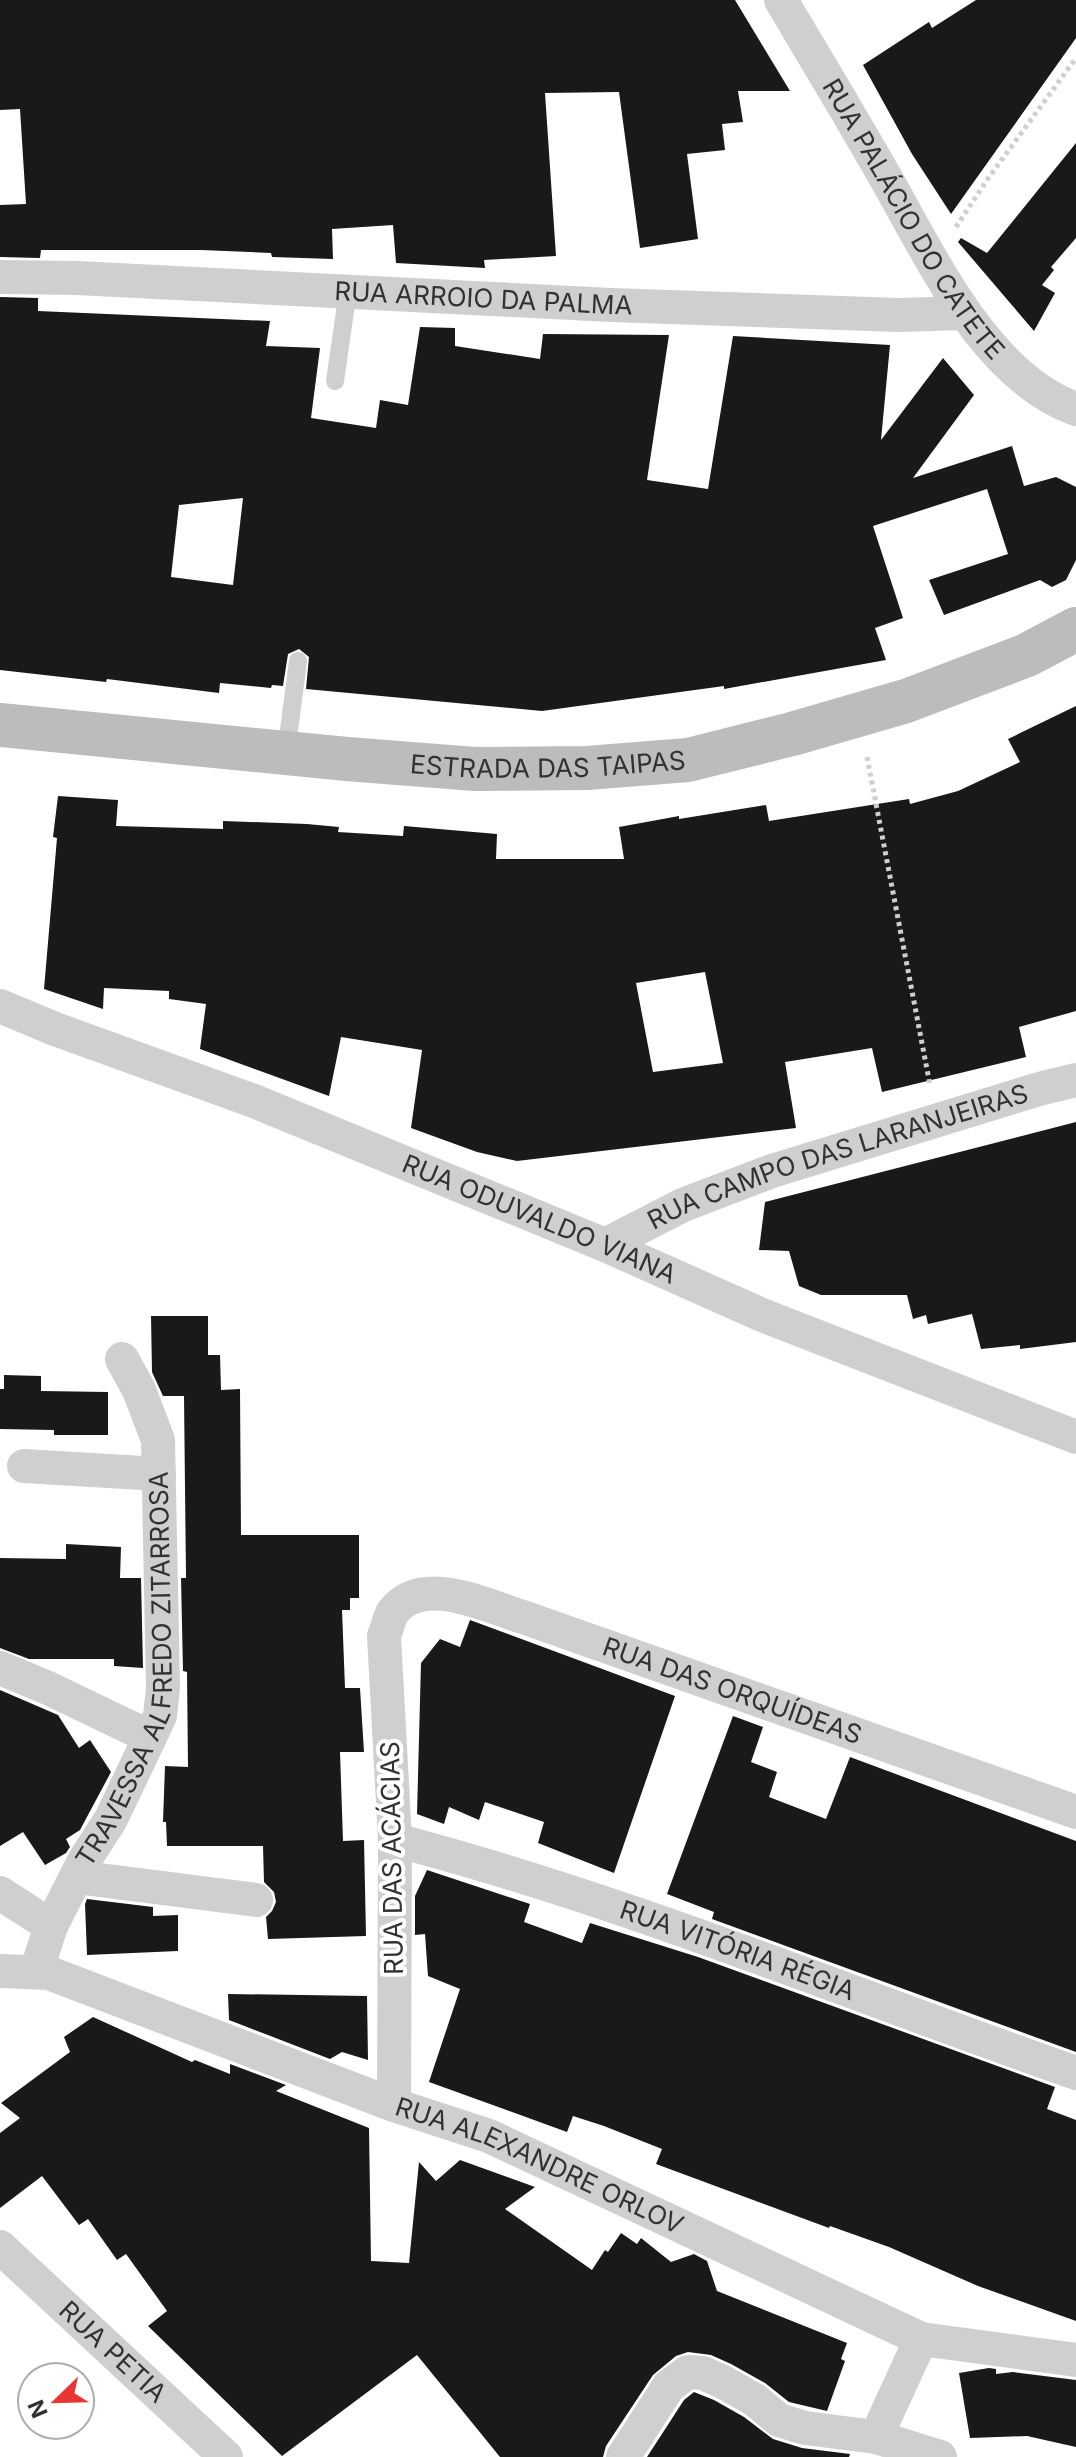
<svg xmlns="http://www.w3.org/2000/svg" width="1076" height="2457" font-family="Inter,sans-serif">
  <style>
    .building { fill: #191919; fill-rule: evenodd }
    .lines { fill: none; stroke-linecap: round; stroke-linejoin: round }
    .path { stroke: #cfcfcf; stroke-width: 5; stroke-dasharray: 4 4; stroke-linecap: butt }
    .service { stroke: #cfcfcf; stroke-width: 18 }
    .minor { stroke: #cfcfcf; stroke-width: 34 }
    .secondary { stroke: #bcbcbc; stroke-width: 44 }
    .labels { text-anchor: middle; stroke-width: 8; stroke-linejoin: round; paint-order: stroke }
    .street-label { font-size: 26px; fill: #323232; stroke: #fff }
  </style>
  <rect width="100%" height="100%" fill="#fff"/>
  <g class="building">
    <polygon points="0,0 735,0 790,91 738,91 743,122 722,124 725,150 687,154 698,239 640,248 619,92 545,93 556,256 484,260 485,268 396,263 393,225 332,229 333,259 272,257 271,253 201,250 41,250 40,258 0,257 0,205 26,204 20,109 0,110"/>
    <polygon points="976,0 1076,0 1076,38 951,214 912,154 863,65 929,22 932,28"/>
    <polygon points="1076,143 1076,238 1051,267 1054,270 1042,285 1055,293 1034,331 958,242 961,238 987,253"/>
    <path d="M0 297 38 298V311L270 321 266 346 320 348 311 418 376 428 380 400 408 405 420 327 455 328V346L540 359 543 334 669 335 647 480 708 489 733 336 890 345 881 440 943 358 974 395 913 478 1012 446 1024 486 1056 477 1076 487V560L1066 580 1052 587 1040 580 944 615 929 580 1008 554 987 489 873 526 903 618 875 628 886 660 724 689V686L542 711 306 689 309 657 299 649 288 654 283 686 272 685 271 688 220 683 219 693 107 679 106 682 0 670ZM243 498 233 585 171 577 179 505Z"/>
    <path d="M1076 706V1011L1019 1027 1026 1057 882 1092 872 1048 785 1062 796 1128 517 1161 477 1152 411 1128 422 1050 341 1037 329 1096 200 1049 206 1004 169 999V991L104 988 103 1009 44 989 57 838 53 837 58 796 118 800 116 826 223 829V821L307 824 339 827 338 832 403 836 404 826 497 834 496 859H624L619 827 679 816V819L766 805 769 821 909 799 910 804 958 791 1020 762 1008 739ZM705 972 723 1063 653 1072 636 983Z"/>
    <polygon points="1076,1122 1076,1342 1020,1349 1020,1345 981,1349 972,1314 928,1324 926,1315 913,1319 907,1295 821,1295 799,1286 789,1251 759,1250 765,1202"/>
    <polygon points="151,1316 208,1316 208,1355 220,1355 221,1390 240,1389 241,1535 359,1535 359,1598 350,1598 350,1610 342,1610 345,1688 360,1688 364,1752 340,1752 343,1841 364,1840 366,1936 268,1939 266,1917 272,1911 276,1902 274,1892 264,1882 263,1846 167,1846 166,1822 163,1822 165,1766 188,1767 187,1672 183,1671 181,1578 186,1578 184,1396 163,1396 152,1372"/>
    <polygon points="4,1375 41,1376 41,1391 108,1392 108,1435 54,1435 54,1430 0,1429 0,1389 4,1389"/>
    <polygon points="66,1544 121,1547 120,1578 141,1578 143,1668 114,1666 114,1659 29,1659 0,1648 0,1558 66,1559"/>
    <polygon points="470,1620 675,1696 614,1873 538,1843 544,1822 485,1802 479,1820 449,1807 444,1824 417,1814 421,1663 440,1639 460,1647"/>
    <polygon points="0,1690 58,1715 79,1748 90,1740 111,1772 80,1830 66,1839 70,1847 66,1853 45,1865 23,1832 0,1846"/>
    <polygon points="733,1716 763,1727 751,1762 777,1772 769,1797 826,1819 850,1757 1076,1841 1076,2052 712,1919 714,1912 667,1894"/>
    <polygon points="427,1870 530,1904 524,1922 582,1943 590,1923 698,1957 1055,2087 1047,2109 1076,2120 1076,2321 978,2286 889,2247 830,2226 829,2228 656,2164 662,2149 604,2126 573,2116 567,2132 429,2082 460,1989 428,1976 425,1934 415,1935 415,1896"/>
    <polygon points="87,1899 153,1907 153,1916 178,1915 178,1951 87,1955 85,1904"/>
    <polygon points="228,1994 367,1996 368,2060 342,2052 330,2059 229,2020"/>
    <polygon points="93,2017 192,2062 195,2060 230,2074 230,2064 286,2085 276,2091 369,2128 371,2261 409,2263 419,2162 436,2181 460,2160 535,2187 505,2209 592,2270 605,2250 608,2252 621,2233 637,2244 641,2238 671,2262 694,2254 707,2261 717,2291 847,2343 841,2359 845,2361 827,2411 789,2402 765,2383 731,2364 711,2355 688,2352 676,2356 653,2375 606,2446 603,2457 500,2457 417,2355 282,2456 148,2326 167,2311 126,2254 117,2260 88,2219 79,2225 42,2176 0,2208 0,2133 20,2118 1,2103 70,2052 64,2037"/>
    <polygon points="989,2368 996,2369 996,2374 1013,2372 1076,2380 1076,2447 1027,2436 970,2438 959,2373"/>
    <polygon points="694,2392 714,2400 744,2417 773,2439 802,2448 850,2454 849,2457 647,2457 684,2400"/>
  </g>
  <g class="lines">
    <g class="path">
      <polyline points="956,227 987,180 1076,58"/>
      <polyline points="867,757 930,1085"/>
    </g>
    <g class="service">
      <polyline points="335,381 348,291"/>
      <polyline points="286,753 298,661"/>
    </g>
    <g class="minor">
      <path id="s1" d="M781 0C814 56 848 112 880 168 928 250 982 375 1076 409"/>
      <path id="s2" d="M0 277 77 278 611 305 899 315 965 313"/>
      <path id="s3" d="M0 1006 55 1029 254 1101 605 1245 762 1315 1076 1437"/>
      <path id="s4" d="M605 1245 683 1205 772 1171 1039 1089 1076 1080"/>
      <polyline points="24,1466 159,1474"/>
      <polyline points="0,1668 48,1688 150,1737"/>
      <path id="s5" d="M395 1840C627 1901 850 1994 1076 2073"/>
      <polyline points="76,1877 256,1900"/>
      <polyline points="0,1893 51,1926"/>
      <path id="s6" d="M0 1971 49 1973 394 2105 489 2136 921 2339 1076 2360"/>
      <path id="s7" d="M36 1972 51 1926 84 1861 111 1819 160 1716 163 1688 158 1440 139 1390 122 1359"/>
      <path id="s8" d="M394 2105 395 1840 384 1636C387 1629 389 1618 393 1612 422 1573 486 1606 523 1617L1076 1812"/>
      <path id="s9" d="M0 2247 226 2457"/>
      <polyline points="876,2437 921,2339"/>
      <polyline points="623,2457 669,2386 688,2372 703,2373 723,2382 755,2400 779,2420 805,2428 876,2437 940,2457"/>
    </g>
    <path class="secondary" id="s10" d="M0 725 347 759 475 769 587 768 688 760 792 734 906 701 1027 655 1076 629"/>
  </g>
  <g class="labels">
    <g class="street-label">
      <text dy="9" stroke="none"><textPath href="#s1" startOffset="256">RUA PALÁCIO DO CATETE</textPath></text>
      <text dy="9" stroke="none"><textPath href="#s2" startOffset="484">RUA ARROIO DA PALMA</textPath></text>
      <text dy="9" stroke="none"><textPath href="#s10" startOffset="550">ESTRADA DAS TAIPAS</textPath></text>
      <text dy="9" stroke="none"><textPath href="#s4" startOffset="250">RUA CAMPO DAS LARANJEIRAS</textPath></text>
      <text dy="9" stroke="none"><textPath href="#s3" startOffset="580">RUA ODUVALDO VIANA</textPath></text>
      <text dy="9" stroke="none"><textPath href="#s7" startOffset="324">TRAVESSA ALFREDO ZITARROSA</textPath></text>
      <text dy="9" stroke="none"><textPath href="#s8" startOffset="856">RUA DAS ORQUÍDEAS</textPath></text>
      <text transform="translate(392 1858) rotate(-91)" y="9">RUA DAS ACÁCIAS</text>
      <text dy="9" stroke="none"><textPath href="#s5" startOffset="360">RUA VITÓRIA RÉGIA</textPath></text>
      <text dy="9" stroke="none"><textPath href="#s6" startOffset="576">RUA ALEXANDRE ORLOV</textPath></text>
      <text dy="9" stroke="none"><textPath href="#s9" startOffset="154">RUA PETIA</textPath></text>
    </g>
  </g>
  <g transform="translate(56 2401) rotate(247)"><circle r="38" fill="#ffffff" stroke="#adadad" stroke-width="2"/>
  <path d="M0-6L14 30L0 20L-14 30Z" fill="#e93634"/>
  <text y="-12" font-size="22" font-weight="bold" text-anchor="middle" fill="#323232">N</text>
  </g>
</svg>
